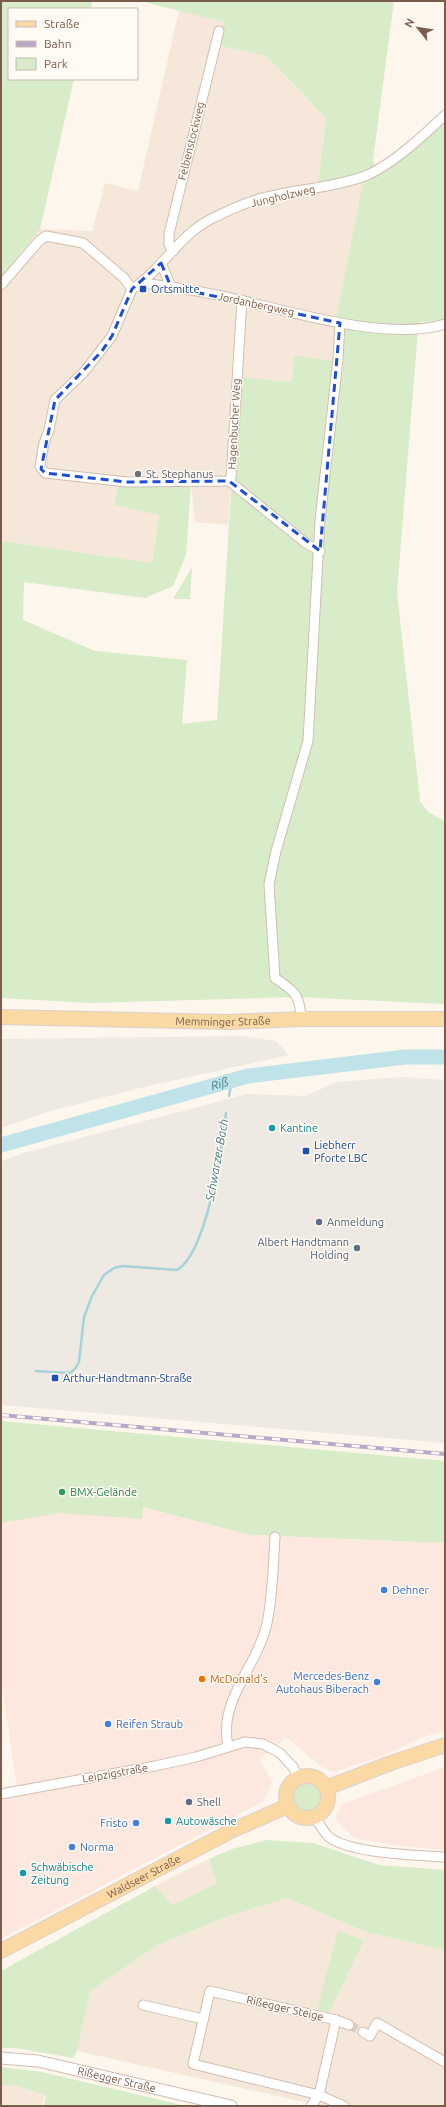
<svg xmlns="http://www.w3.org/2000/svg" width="446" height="2107" font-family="Ubuntu,sans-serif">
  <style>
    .residential { fill: #f5e8da }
    .commercial { fill: #fde8e0 }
    .industrial { fill: #efe9e4 }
    .green { fill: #d8ecc9 }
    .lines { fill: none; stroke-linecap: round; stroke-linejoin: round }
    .stream { stroke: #a5d3da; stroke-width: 2.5 }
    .river { stroke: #bfe3e8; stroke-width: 15 }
    .minor-tunnel { stroke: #dcd0c4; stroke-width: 9; stroke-dasharray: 9 4.5; stroke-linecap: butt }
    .minor-casing { stroke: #d1beb0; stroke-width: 11 }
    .tertiary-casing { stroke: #d1beb0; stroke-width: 13 }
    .primary-casing { stroke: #dad1cd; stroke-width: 16 }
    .minor { stroke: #fff; stroke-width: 9 }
    .tertiary { stroke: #fff; stroke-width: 11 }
    .primary { stroke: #fbd9a5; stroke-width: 14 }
    .rail-casing { stroke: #b9a8c9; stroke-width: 4 }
    .rail { stroke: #fffaf3; stroke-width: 2.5; stroke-dasharray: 8; stroke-linecap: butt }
    .marked { fill: none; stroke: #1d4ed8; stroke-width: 3; stroke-dasharray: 8 5; stroke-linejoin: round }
    .transit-dot { fill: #1a4fb4; stroke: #fffaf3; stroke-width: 1.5 }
    .worship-dot { fill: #6b7280; stroke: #fffaf3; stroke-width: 1.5 }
    .culture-dot { fill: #0f9aa8; stroke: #fffaf3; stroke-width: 1.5 }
    .service-dot { fill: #5c6f8a; stroke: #fffaf3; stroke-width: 1.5 }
    .leisure-dot { fill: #2e9e5b; stroke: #fffaf3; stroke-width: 1.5 }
    .shop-dot { fill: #3f7fe0; stroke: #fffaf3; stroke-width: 1.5 }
    .food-dot { fill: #e8710a; stroke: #fffaf3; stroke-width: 1.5 }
    .labels { text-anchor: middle; stroke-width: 3; stroke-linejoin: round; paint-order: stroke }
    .street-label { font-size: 11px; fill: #7a5c4d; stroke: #fffaf3 }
    .transit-label { font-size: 11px; fill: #164399; stroke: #fffaf3; text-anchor: start }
    .worship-label { font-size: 11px; fill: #5b616d; stroke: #fffaf3; text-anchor: start }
    .culture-label { font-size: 11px; fill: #0d838f; stroke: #fffaf3; text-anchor: start }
    .service-label { font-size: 11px; fill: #4e5e75; stroke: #fffaf3; text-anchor: start }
    .leisure-label { font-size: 11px; fill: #27864d; stroke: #fffaf3; text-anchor: start }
    .shop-label { font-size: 11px; fill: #366cbe; stroke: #fffaf3; text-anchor: start }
    .food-label { font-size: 11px; fill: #c56008; stroke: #fffaf3; text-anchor: start }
    .water-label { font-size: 12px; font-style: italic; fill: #437c86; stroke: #fffaf3 }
  </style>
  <rect width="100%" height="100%" fill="#fdf6ec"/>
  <g class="residential">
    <polygon points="179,10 224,22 218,45 266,56 326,118 319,186 366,173 336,318 340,362 294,355 292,382 238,377 228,525 195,522 191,485 114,505 159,514 152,563 1,541 1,278 40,229 92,231 105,183 138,191"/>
    <polygon points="209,1859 218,1883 172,1905 155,1886"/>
    <polygon points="287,1898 366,1932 445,1950 445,2106 322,2106 77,2051 90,1991 158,1945 223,1918"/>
    <polygon points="1,2085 14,2085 46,2095 41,2106 1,2106"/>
  </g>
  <g class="commercial">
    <polygon points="1,1462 251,1535 445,1543 445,1731 426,1736 383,1756 334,1772 323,1768 286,1737 260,1761 272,1781 264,1801 1,1939 1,1799 18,1795 1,1680"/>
    <polygon points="445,1767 445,1850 400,1846 354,1838 335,1818 342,1804"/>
  </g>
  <g class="industrial">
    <polygon points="242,1036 276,1041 289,1055 144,1087 47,1112 1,1128 1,1039"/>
    <polygon points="401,1077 445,1080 445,1443 1,1405 1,1161 27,1152 247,1094 305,1096 337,1082"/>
  </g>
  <g class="green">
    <polygon points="1,1 92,1 91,9 9,9 9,79 74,79 40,229 1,278"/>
    <polygon points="140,1 394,1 373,160 377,171 445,119 445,320 420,322 418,330 397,592 420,801 428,812 445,821 445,1004 296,997 90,1003 1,998 1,541 152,563 159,515 114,505 118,487 191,485 186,555 173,586 145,598 24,582 23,620 95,651 187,660 182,724 217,720 238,377 292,382 294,355 340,362 336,318 365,173 318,187 326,118 266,56 217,45 224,22"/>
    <polygon points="192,567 190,599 173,599"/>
    <polygon points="1,1421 445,1461 445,1543 251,1535 143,1507 142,1519 59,1513 1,1523"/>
    <circle cx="307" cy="1797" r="15"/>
    <polygon points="266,1840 313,1843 379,1865 445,1870 445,1950 366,1932 287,1898 223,1918 158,1945 90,1991 77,2051 73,2058 15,2048 1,2048 1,1971 155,1886 172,1905 217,1883 209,1859 232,1849"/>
    <polygon points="338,1931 364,1940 329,2012 317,2009"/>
    <polygon points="1,2067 42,2072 186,2106 44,2106 46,2095 14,2085 1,2085"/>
  </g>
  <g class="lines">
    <g class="stream">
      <polyline points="229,1096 232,1080"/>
      <path d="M36 1371 70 1373 75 1369 79 1362 84 1317 92 1296 104 1275 114 1268 123 1266 177 1270C207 1253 222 1147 226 1113"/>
    </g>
    <path class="river" id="s1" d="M1 1145 248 1076 405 1057H445"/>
    <polyline class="minor-tunnel" points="349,2025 363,2032"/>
    <defs>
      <g id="minor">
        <polyline points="173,251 169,244 169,234 219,31"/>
        <polyline points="161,263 171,287"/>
        <path d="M142 283C176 287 211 293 244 301 299 314 390 341 445 324"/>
        <polyline points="1,285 39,241 46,236 83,243 124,278 132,289"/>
        <polyline points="132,289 112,336 84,372 55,400 49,430 44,443 40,466 45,473 127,482 229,481 231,478 242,300"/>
        <path d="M132 289C161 271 179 235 211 219 225 212 241 204 256 200 292 189 330 189 365 176 392 165 424 135 445 115"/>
        <polyline points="229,481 307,544 320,551"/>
        <path d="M301 1019C300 994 294 991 275 978L269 884 276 851 308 741 320 520 338 359 340 323"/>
        <path d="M228 1746C218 1699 258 1666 267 1623 273 1595 273 1565 275 1537"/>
        <polyline points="1,1794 155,1766 196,1757 245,1742 263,1744 280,1753 293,1767 299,1778"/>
        <path d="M315 1816C319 1824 323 1831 329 1837 351 1854 417 1855 445 1857"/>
        <polyline points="143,2005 203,2019"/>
        <polyline points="336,2020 319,2095 344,2106"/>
        <polyline points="363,2032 370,2036 377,2023 445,2062"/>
        <polyline points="311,2106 319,2095 193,2064 210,1991 336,2020 349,2025"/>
      </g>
      <g id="tertiary">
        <path id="s2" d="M1 2058 38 2061 231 2106"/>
      </g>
      <g id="primary">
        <path id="s3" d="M1 1017 228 1022 301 1019H445"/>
        <circle cx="307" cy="1797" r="21"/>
        <polyline points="326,1788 391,1763 445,1745"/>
        <path id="s4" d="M1 1951 233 1830 288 1806"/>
      </g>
    </defs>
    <use href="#minor" class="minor-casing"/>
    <use href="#tertiary" class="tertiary-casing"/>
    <use href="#primary" class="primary-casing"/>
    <use href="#minor" class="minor"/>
    <use href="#tertiary" class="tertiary"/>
    <use href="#primary" class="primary"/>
    <defs>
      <polyline id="rail" points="1,1415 445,1454"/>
    </defs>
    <use href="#rail" class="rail-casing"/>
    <use href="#rail" class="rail"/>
  </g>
  <path class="marked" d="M161 263 171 287 340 323 320 551 229 481 127 482 45 473 41 469 55 400 102 351 112 336 132 289Z"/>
  <g class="transit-dot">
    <rect x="139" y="285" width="8" height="8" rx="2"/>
    <rect x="302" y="1147" width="8" height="8" rx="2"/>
    <rect x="51" y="1374" width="8" height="8" rx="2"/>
  </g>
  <circle class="worship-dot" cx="138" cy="474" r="4"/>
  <g class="culture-dot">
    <circle cx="272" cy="1128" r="4"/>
    <circle cx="168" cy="1821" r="4"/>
    <circle cx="23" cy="1873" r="4"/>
  </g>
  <g class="service-dot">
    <circle cx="319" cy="1222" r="4"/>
    <circle cx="357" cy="1248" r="4"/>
    <circle cx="189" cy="1802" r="4"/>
  </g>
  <circle class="leisure-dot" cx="62" cy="1492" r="4"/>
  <g class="shop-dot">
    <circle cx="384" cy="1590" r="4"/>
    <circle cx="377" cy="1682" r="4"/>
    <circle cx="108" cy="1724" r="4"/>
    <circle cx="136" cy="1823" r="4"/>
    <circle cx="72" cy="1847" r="4"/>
  </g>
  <circle class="food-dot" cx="202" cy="1679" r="4"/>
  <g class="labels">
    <g class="street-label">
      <text transform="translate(191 141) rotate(-76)" y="4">Felbenstockweg</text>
      <text transform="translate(283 196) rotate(-13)" y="4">Jungholzweg</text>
      <text transform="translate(256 304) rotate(12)" y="4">Jordanbergweg</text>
      <text transform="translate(234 424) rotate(-87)" y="4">Hagenbucher Weg</text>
      <text dy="4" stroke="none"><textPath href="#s3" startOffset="222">Memminger Straße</textPath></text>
      <text transform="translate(115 1773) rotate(-10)" y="4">Leipzigstraße</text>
      <text dy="4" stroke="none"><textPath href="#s4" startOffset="161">Waldseer Straße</textPath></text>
      <text transform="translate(285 2008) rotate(13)" y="4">Rißegger Steige</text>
      <text dy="4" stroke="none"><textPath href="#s2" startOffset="118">Rißegger Straße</textPath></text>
    </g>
    <g class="transit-label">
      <text x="151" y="293">Ortsmitte</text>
      <text x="314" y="1149">Liebherr<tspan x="314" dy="13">Pforte LBC</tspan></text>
      <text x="63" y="1382">Arthur-Handtmann-Straße</text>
    </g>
    <g class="worship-label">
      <text x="146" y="478">St. Stephanus</text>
    </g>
    <g class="culture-label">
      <text x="280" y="1132">Kantine</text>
      <text x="176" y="1825">Autowäsche</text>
      <text x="31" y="1871">Schwäbische<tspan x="31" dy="13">Zeitung</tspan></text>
    </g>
    <g class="service-label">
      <text x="327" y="1226">Anmeldung</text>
      <text x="349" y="1246" text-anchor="end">Albert Handtmann<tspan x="349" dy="13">Holding</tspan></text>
      <text x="197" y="1806">Shell</text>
    </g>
    <g class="leisure-label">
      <text x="70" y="1496">BMX-Gelände</text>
    </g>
    <g class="shop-label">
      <text x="392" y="1594">Dehner</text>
      <text x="369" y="1680" text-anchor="end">Mercedes-Benz<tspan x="369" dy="13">Autohaus Biberach</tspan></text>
      <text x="116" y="1728">Reifen Straub</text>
      <text x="128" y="1827" text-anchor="end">Fristo</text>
      <text x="80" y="1851">Norma</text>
    </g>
    <g class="food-label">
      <text x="210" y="1683">McDonald's</text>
    </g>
    <g class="water-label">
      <text dy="4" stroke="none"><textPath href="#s1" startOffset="227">Riß</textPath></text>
      <text transform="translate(217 1160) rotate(-80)" y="4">Schwarzer Bach</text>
    </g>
  </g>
  <rect width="446" height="2107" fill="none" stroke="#7a5c4d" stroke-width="4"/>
  <rect x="8" y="8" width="130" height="72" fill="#fffaf3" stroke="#cabbb1"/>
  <rect x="16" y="21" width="20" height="6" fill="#fbd9a5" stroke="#cabbb1"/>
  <text x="44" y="28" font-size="12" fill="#7a5c4d">Straße</text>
  <rect x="16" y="41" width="20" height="6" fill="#b9a8c9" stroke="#cabbb1"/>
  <text x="44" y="48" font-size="12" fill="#7a5c4d">Bahn</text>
  <rect x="16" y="58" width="20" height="12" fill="#d8ecc9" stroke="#cabbb1"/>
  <text x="44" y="68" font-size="12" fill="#7a5c4d">Park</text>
  <g transform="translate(418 28) rotate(300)" stroke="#fffaf3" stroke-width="3" paint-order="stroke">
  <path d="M0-3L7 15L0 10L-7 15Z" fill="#7a5c4d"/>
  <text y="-6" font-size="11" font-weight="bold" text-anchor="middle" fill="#7a5c4d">N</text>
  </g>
</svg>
